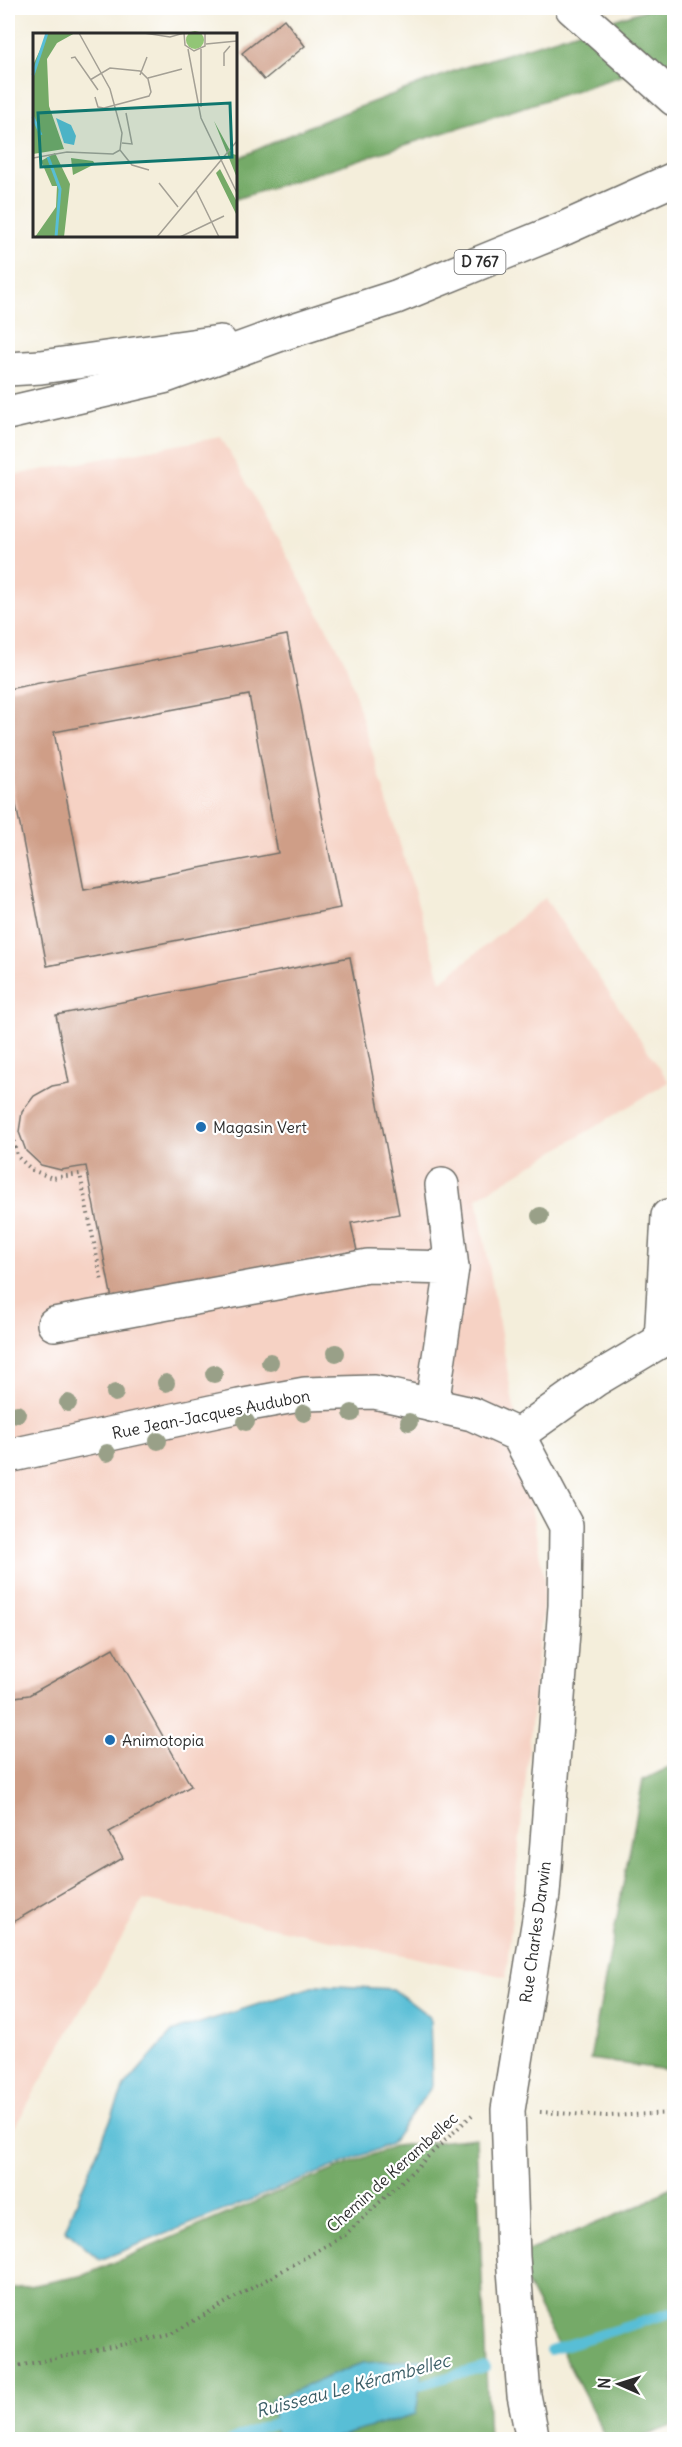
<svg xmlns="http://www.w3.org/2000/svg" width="682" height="2447" font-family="Delius,sans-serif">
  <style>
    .built { fill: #f6d2c4 }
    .forest { fill: #75aa67; stroke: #506a49; stroke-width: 1.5 }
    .water { fill: #58bed6; stroke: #427480; stroke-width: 1.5 }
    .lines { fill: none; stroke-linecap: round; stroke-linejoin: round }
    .stream { stroke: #58bed6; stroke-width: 10 }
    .building { fill: #cf9e87; fill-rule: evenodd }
    .minor-casing { stroke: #716f69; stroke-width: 36 }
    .major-casing { stroke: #716f69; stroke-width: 36 }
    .path { stroke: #716f69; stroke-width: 4; stroke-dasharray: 1.5 4.5; stroke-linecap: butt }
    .minor { stroke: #fff; stroke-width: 33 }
    .major { stroke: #fff; stroke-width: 33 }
    .tree { fill: #99a088 }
    .poi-dot { fill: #1f6fb2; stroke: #fff; stroke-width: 2 }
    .labels { text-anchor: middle; stroke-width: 4.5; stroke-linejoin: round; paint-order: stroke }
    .shield { fill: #fff; stroke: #6b6b6b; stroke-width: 1.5 }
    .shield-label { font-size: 15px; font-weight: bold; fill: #2b2b2b }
    .poi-label { font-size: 16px; fill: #2b2b2b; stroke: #fff; text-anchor: start }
    .street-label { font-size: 16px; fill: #2b2b2b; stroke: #fff }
    .water-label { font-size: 18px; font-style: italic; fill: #3b5e67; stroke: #fff }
    .inset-river { fill: none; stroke: #58bed6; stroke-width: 3 }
    .inset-road { fill: none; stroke: #a4a095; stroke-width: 1.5 }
    .view { fill: #0f766e; fill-opacity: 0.15; stroke: #0f766e; stroke-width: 3 }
    .inset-edge { fill: none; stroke: #2b2b2b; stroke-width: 3 }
  </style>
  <rect width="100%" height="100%" fill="#fff"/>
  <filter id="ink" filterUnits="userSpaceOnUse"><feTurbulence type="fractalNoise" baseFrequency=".0167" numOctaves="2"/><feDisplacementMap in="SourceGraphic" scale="12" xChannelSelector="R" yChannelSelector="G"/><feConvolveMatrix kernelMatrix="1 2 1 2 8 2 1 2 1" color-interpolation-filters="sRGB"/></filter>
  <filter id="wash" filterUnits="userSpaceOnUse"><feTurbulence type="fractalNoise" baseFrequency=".008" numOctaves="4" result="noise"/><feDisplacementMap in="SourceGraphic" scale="24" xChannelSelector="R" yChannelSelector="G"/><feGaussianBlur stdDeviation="1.35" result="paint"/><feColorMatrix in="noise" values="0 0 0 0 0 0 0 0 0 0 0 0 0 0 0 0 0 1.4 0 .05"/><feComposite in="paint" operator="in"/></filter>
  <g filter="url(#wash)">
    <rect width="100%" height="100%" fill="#f4eedb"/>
    <polygon class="built" points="221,437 345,661 441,981 545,898 669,1082 477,1198 545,1585 506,1977 143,1900 8,2139 8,476"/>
    <g class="forest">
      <polygon points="651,8 674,8 674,59 236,199 236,159 312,125 462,68"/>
      <polygon points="674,1765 674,2071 590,2059 643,1780"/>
      <polygon points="476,2138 489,2439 8,2440 8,2290 85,2275 273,2194 394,2146"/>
      <polygon points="674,2185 674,2425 637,2439 607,2439 513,2257 641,2205"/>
    </g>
    <g class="water">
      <polygon points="318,1985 393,1989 430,2017 432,2086 391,2144 100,2260 65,2230 124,2087 172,2032"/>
      <polygon points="424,2359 416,2414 331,2439 276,2439 271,2400 362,2363"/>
    </g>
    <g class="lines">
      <g class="stream">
        <polyline points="550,2350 674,2312"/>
        <polyline points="408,2388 485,2367"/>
        <polyline points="232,2440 260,2428 288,2420"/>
      </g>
    </g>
    <g id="blocks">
      <g class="building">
        <polygon points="284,19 305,46 264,80 242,53"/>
        <path d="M287 635 340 908 47 966 8 763V689ZM249 695 278 853 84 890 54 732Z"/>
        <polygon points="350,957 399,1214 351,1223 357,1251 112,1299 86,1166 61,1170 41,1165 26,1151 19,1132 22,1112 34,1096 52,1086 69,1083 56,1015"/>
        <polygon points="113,1648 191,1786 109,1832 123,1858 8,1925 8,1698 29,1695"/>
      </g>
    </g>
  </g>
  <g filter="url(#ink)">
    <use href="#blocks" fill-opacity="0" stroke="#716f69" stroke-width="1.5"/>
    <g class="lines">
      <defs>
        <g id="minor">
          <polyline points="572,8 674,99"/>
          <polyline points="442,1185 452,1268"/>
          <polyline points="54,1324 368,1266 452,1268 432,1405"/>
          <polyline points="661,1341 668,1216"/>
          <polyline points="518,1435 566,1526 565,1606 543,1894 508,2110 513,2257 524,2395 533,2440"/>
          <polyline points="518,1435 595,1380 674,1333"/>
          <polyline points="8,1456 239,1406 305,1394 374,1392 472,1414 518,1435"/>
        </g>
        <g id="major">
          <polyline points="8,369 41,367 220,342"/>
          <polyline points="8,413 163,377 281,334 396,297 565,228 674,179"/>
        </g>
      </defs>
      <use href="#minor" class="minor-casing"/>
      <use href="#major" class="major-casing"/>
      <g class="path">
        <polyline points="8,1134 12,1133 17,1156 32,1170 52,1178 80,1174 102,1282"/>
        <polyline points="540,2112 607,2116 674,2113"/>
        <polyline points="8,2368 169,2335 345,2235 473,2114"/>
      </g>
      <use href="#minor" class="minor"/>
      <use href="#major" class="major"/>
    </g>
    <g class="tree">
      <circle cx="540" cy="1216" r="9"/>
      <circle cx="336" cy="1353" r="9"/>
      <circle cx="270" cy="1362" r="9"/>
      <circle cx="214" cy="1374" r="9"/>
      <circle cx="166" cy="1383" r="9"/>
      <circle cx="115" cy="1393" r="9"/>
      <circle cx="68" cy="1403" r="9"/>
      <circle cx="304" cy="1413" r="9"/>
      <circle cx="352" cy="1413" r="9"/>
      <circle cx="17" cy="1414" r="9"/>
      <circle cx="246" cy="1422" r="9"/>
      <circle cx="409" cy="1422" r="9"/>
      <circle cx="158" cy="1441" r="9"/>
      <circle cx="107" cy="1453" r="9"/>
    </g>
  </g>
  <g class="poi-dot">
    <circle cx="201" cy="1127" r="6"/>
    <circle cx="110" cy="1740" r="6"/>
  </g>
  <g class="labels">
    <rect class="shield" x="454.5" y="250" width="51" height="24" rx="4.5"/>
    <g class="shield-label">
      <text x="480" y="267">D 767</text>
    </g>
    <g class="poi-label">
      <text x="213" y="1133">Magasin Vert</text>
      <text x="122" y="1746">Animotopia</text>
    </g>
    <g class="street-label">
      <text transform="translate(211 1414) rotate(-11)" y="6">Rue Jean-Jacques Audubon</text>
      <text transform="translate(535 1932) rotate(-82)" y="6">Rue Charles Darwin</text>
      <text transform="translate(392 2172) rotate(-42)" y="6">Chemin de Kerambellec</text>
    </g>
    <g class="water-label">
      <text transform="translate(353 2386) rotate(-15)" y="6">Ruisseau Le Kérambellec</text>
    </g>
  </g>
  <g transform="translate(33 33)">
    <rect width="204" height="204" fill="#f4eedb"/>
    <path d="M153 7a9 9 0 1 1 18 0a9 9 0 1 1-18 0Z" fill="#92c576"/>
    <path d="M15 0H42L24 10 14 26 16 73 31 116 0 121V32ZM181 88 199 121 204 122V145ZM22 120 37 151 31 204H2L23 174 24 153H19L8 128ZM38 125 60 128 62 131 40 142ZM187 136 204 169V183L183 140Z" fill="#75aa67"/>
    <path d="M23 85 38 92 43 103 41 112 31 110Z" fill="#58bed6"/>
    <path class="inset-river" d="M0 42 14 0M0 84 8 102M15 124 27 156 23 204"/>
    <path class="inset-road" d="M46 0 77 56 89 100 87 117M111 0 137 4 151 0M151 0 152 12 161 18 172 13V0M173 11 204 8M155 16 168 85 204 160M168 16V74M38 25 42 24 65 57M191 33V20L197 13M107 42 114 24M115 45 149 36M57 47 77 35 107 38 115 46 118 59 116 63 71 75 65 74 62 64M89 110 99 111 93 80M87 117 99 132 116 137M0 125 34 119 80 121 87 117M126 150 145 174M163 157 186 204M124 204 204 108M147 204 191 183"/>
    <path class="view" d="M197 70 199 124 8 134 5 80Z"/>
    <rect width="204" height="204" class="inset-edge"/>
  </g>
  <rect width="682" height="2447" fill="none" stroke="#fff" stroke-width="30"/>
  <g transform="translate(619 2384) rotate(273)" stroke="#ffffff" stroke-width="4.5" paint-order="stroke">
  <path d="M0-4.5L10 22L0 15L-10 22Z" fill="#2b2b2b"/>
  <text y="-9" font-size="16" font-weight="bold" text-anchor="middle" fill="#2b2b2b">N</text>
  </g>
</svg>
